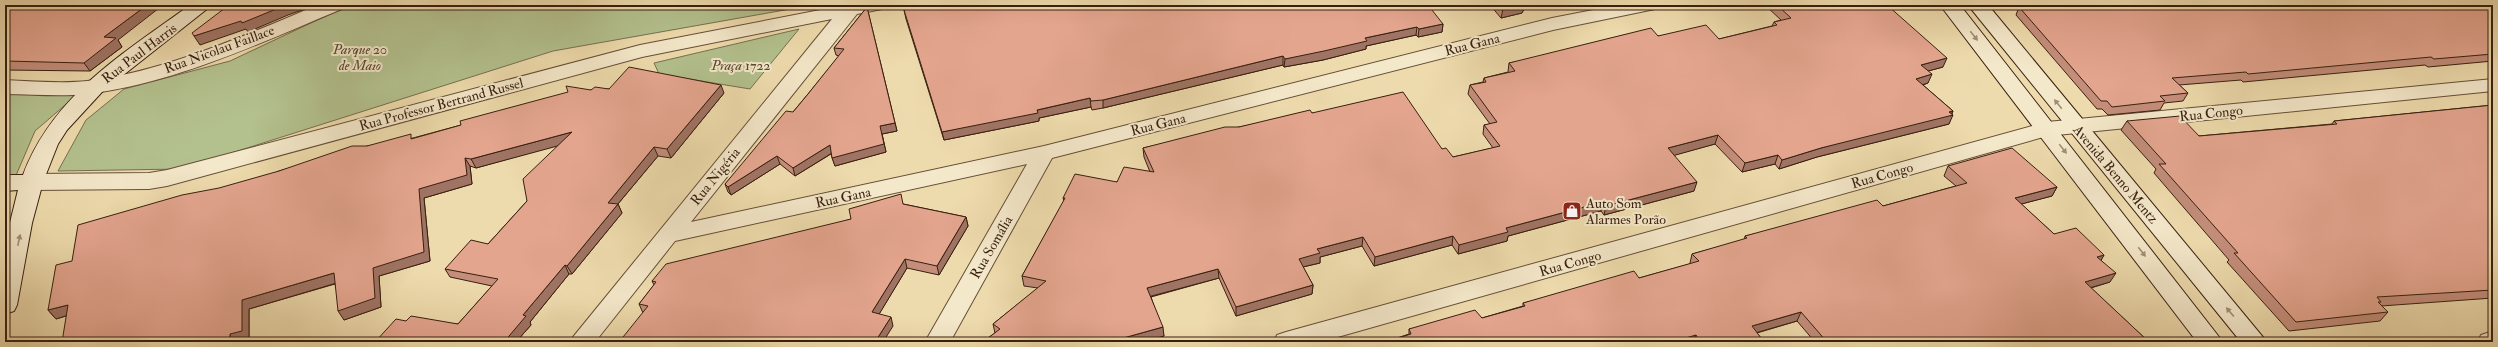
<svg xmlns="http://www.w3.org/2000/svg" width="2498" height="347" font-family="'IM FELL Double Pica',serif">
  <style>
    .green { fill: #b3c18e; stroke: #76704e }
    .lines { fill: none; stroke-linecap: round; stroke-linejoin: round }
    .street-casing { stroke: #664e36; stroke-width: 2 }
    .secondary-casing { stroke: #381f0f; stroke-width: 2 }
    .street { fill: #f4e8ca; fill-rule: evenodd }
    .secondary { fill: #f4e8ca; fill-rule: evenodd }
    .wall { fill: #c48e7b; stroke: #381f0f }
    .shaded-wall { fill: #a07464; stroke: #381f0f }
    .building { fill: #e4a58f; stroke: #381f0f }
    .oneway { fill: #9f8e76 }
    .labels { text-anchor: middle; stroke-width: 4; stroke-linejoin: round; paint-order: stroke }
    .street-label { font-size: 14px; fill: #381f0f; stroke: #f4e8ca }
    .park-label { font-size: 14px; font-style: italic; fill: #57482f; stroke: #f4e8ca }
    .poi-label { font-size: 14px; fill: #381f0f; stroke: #f4e8ca; text-anchor: start }
  </style>
  <rect width="100%" height="100%" fill="#eedbad"/>
  <filter id="stains"><feTurbulence type="fractalNoise" baseFrequency=".005" numOctaves="4"/><feColorMatrix values="0 0 0 0 .2 0 0 0 0 .09 0 0 0 0 .02 0 0 0 .5 -.17"/></filter>
  <radialGradient id="worn" r=".72"><stop offset=".6" stop-color="#630" stop-opacity="0"/><stop offset="1" stop-color="#630" stop-opacity=".3"/></radialGradient>
  <g class="green">
    <polygon points="349,5 813,5 553,51 181,169 58,171 86,120 124,89 230,61"/>
    <polygon points="799,29 750,89 659,74 654,63"/>
    <polygon points="5,93 79,93 35,131 14,180 5,180"/>
  </g>
  <g class="lines">
    <defs>
      <g id="street">
        <path d="M318 5H345L342 9C260 43 175 83 87 94 60 97 32 94 5 94V80C32 81 60 84 87 81 167 71 245 35 318 5Z"/>
        <polygon points="846,5 885,5 882,9 857,14 691,222 1044,146 1552,18 1619,5 1658,5 1655,9 1553,30 1052,158 950,342 925,342 1027,164 675,241 595,342 569,342 832,19 642,57 167,186 149,189 31,190 23,187 20,182 23,177 31,174 149,173 167,170 640,45"/>
        <polygon points="2493,79 2493,91 2047,136 1320,342 1274,342 1277,335 1286,332 2047,122"/>
        <polygon points="2490,332 2493,332 2493,342 2478,342 2481,335"/>
      </g>
      <g id="secondary">
        <path d="M190 5H212L102 92 67 130 58 144 43 182 32 223 17 305 14 311 5 314V243L18 190 5 191V175H23C53 95 124 53 190 5Z"/>
        <polygon points="1940,5 1960,5 2223,342 2197,342"/>
        <polygon points="1968,5 1988,5 2267,342 2241,342"/>
      </g>
    </defs>
    <use href="#street" class="street-casing"/>
    <use href="#secondary" class="secondary-casing"/>
    <use href="#street" class="street"/>
    <use href="#secondary" class="secondary"/>
  </g>
  <g class="wall">
    <polygon points="5,5 118,40 122,47 90,71 5,70"/>
    <polygon points="1490,5 1526,5 1522,13 1501,18"/>
    <polygon points="1766,5 1887,5 1943,67 1928,71 1928,83 1923,85 1953,111 1949,124 1817,157 1779,169 1775,164 1742,172 1715,144 1674,155 1694,191 1604,215 1601,211 1508,236 1507,241 1458,254 1452,245 1374,266 1362,246 1320,257 1320,263 1303,267 1313,285 1312,294 1236,316 1219,278 1151,297 1164,336 1143,342 989,342 988,338 995,333 993,324 1038,288 1024,286 1022,276 1064,201 1063,198 1150,172 1144,157 1143,148 1239,127 1312,113 1442,149 1453,157 1493,148 1483,134 1484,125 1490,124 1468,94 1470,85 1483,82 1484,78 1508,72 1509,63 1658,36 1719,39 1772,26 1774,22 1781,20 1766,6"/>
    <polygon points="2041,5 2493,5 2493,61 2428,67 2425,65 2243,82 2241,80 2179,85 2188,93 2183,101 2164,103 2160,110 2108,115 2102,109 2097,109 2016,15 2019,7 2042,6"/>
    <polygon points="867,7 897,131 882,134 886,152 835,166 831,154 795,176 780,164 731,195 728,192 725,184 793,112 808,94 839,56 836,55 834,48"/>
    <polygon points="904,10 1443,24 1442,32 1418,37 1416,35 1366,46 1366,49 1323,60 1284,67 1283,65 1103,108 1092,110 1091,107 1039,118 1039,121 944,140 906,19"/>
    <polygon points="609,89 724,93 671,158 658,156 618,204 622,213 572,274 569,274 530,322 531,325 516,342 375,342 406,321 458,324 492,286 450,277 445,269 488,244 527,201 558,145 476,168 470,166 472,184 424,198 430,261 379,276 381,307 344,320 335,284 249,309 249,339 66,316 56,319 48,310 72,261 279,171 367,146 413,138 591,90"/>
    <polygon points="2493,105 2493,298 2381,306 2388,312 2380,321 2289,331 2227,262 2229,260 2154,173 2156,169 2121,130 2127,121 2199,136 2332,124 2334,121"/>
    <polygon points="1948,166 2057,187 2052,196 2021,204 2054,234 2104,255 2101,260 2110,282 2091,288 2149,342 1815,342 1797,321 1757,333 1764,342 1385,342 1409,334 1409,329 1482,318 1523,306 1523,303 1639,278 1690,264 1690,263 1692,254 1744,240 1745,236 1883,206 1956,186 1944,176"/>
    <polygon points="903,204 966,217 968,226 939,275 907,268 879,314 893,326 643,313 639,304 654,285 652,281 851,219"/>
  </g>
  <g class="shaded-wall">
    <polygon points="147,5 163,5 118,40 122,47 90,71 84,63 104,37"/>
    <polygon points="286,5 316,5 288,15 248,32 246,29 200,45 194,36"/>
    <polygon points="1518,5 1526,5 1522,13 1501,18 1503,9"/>
    <polygon points="1443,24 1442,32 1418,37 1419,29"/>
    <polygon points="1417,27 1416,35 1366,46 1366,49 1323,60 1284,67 1285,59 1365,38"/>
    <polygon points="1283,56 1283,65 1103,108 1103,100"/>
    <polygon points="1947,58 1943,67 1917,74 1921,65"/>
    <polygon points="1932,74 1928,83 1912,88 1916,79"/>
    <polygon points="721,85 724,93 671,158 667,149"/>
    <polygon points="1090,98 1091,107 1039,118 1039,121 944,140 942,132"/>
    <polygon points="1953,111 1950,116 1953,115 1949,124 1817,157 1779,169 1782,160 1821,148"/>
    <polygon points="895,123 897,131 882,134 886,152 835,166 832,158 880,126"/>
    <polygon points="572,132 576,141 476,168 471,159"/>
    <polygon points="1718,135 1715,144 1665,158 1668,148"/>
    <polygon points="830,145 832,153 795,176 793,168"/>
    <polygon points="654,147 658,156 612,211 608,203"/>
    <polygon points="1778,155 1775,164 1742,172 1745,163"/>
    <polygon points="777,156 780,164 731,195 728,187"/>
    <polygon points="465,158 470,166 472,184 424,198 430,261 379,276 381,307 344,320 338,311 373,268 419,189"/>
    <polygon points="1697,182 1694,191 1604,215 1606,206"/>
    <polygon points="2057,187 2052,196 2010,207 2015,198"/>
    <polygon points="1603,202 1601,211 1508,236 1507,241 1458,254 1459,245 1506,228"/>
    <polygon points="618,204 622,213 572,274 567,266"/>
    <polygon points="966,217 968,226 939,275 937,266"/>
    <polygon points="1453,236 1452,245 1374,266 1375,257"/>
    <polygon points="1363,237 1362,246 1320,257 1320,263 1298,268 1299,259 1317,249"/>
    <polygon points="2104,255 2099,264 2097,257"/>
    <polygon points="905,259 907,268 875,321 872,312"/>
    <polygon points="565,265 569,274 530,322 531,325 516,342 504,342 523,315"/>
    <polygon points="1218,269 1219,278 1148,297 1147,288"/>
    <polygon points="334,273 340,282 249,309 249,339 240,342 230,342 230,334 242,300"/>
    <polygon points="2116,273 2110,282 2079,291 2085,282"/>
    <polygon points="1313,285 1312,294 1236,316 1236,307"/>
    <polygon points="68,305 75,313 56,319 48,310"/>
    <polygon points="1801,312 1797,321 1748,335 1752,326"/>
    <polygon points="891,317 893,326 883,342 875,342"/>
    <polygon points="1163,327 1164,336 1143,342 1109,342"/>
    <polygon points="1696,335 1693,342 1672,342"/>
  </g>
  <g class="building">
    <polygon points="5,5 147,5 104,37 116,38 84,63 5,61"/>
    <polygon points="229,5 286,5 242,23 241,21 194,36 192,33"/>
    <polygon points="929,5 1428,5 1443,24 1419,29 1417,27 1365,38 1367,41 1324,51 1285,59 1283,56 1103,100 1091,101 1090,98 1037,110 1038,113 942,132 904,10"/>
    <polygon points="1499,5 1518,5 1503,9"/>
    <polygon points="1777,5 1887,5 1947,58 1921,65 1932,74 1916,79 1953,111 1949,112 1953,115 1821,148 1782,160 1778,155 1745,163 1718,135 1668,148 1697,182 1606,206 1603,202 1506,228 1508,232 1459,245 1453,236 1375,257 1363,237 1317,249 1320,253 1299,259 1313,285 1236,307 1218,269 1147,288 1163,327 1109,342 993,342 988,338 1000,329 993,324 1046,281 1022,276 1065,198 1063,198 1075,174 1117,182 1124,167 1154,172 1143,148 1225,127 1239,127 1310,110 1312,113 1403,92 1442,149 1446,148 1453,157 1500,146 1484,125 1497,122 1470,85 1486,82 1484,78 1515,71 1509,63 1651,28 1658,36 1706,25 1719,39 1777,25 1774,22 1791,18"/>
    <polygon points="2050,5 2493,5 2493,54 2434,59 2431,57 2248,74 2246,72 2172,78 2188,93 2160,96 2165,101 2112,107 2107,101 2101,101 2019,7"/>
    <polygon points="867,7 895,123 880,126 884,144 832,158 830,145 793,168 777,156 728,187 725,184 786,111 793,112 808,94 844,49 834,48"/>
    <polygon points="629,67 721,85 667,149 654,147 608,203 618,204 567,266 565,265 523,315 526,316 504,342 375,342 396,319 406,321 411,316 458,324 498,279 445,269 471,240 488,244 527,201 523,179 572,132 471,159 465,158 467,175 419,189 424,252 373,268 375,298 338,311 334,273 242,300 242,331 230,334 230,342 62,342 68,305 48,310 56,265 72,261 78,225 182,195 219,188 279,171 352,146 367,146 411,134 411,139 461,125 460,121 568,92 566,86 591,90 595,87 609,89"/>
    <polygon points="2493,105 2493,290 2377,297 2381,302 2378,302 2388,312 2296,322 2234,253 2238,253 2159,164 2166,164 2127,121 2180,116 2199,136 2337,124 2334,121"/>
    <polygon points="2012,148 2057,187 2015,198 2054,234 2076,228 2104,255 2097,257 2116,273 2085,282 2149,342 1827,342 1801,312 1752,326 1764,342 1701,342 1696,335 1672,342 1385,342 1411,334 1409,329 1475,310 1482,318 1525,306 1523,303 1634,271 1639,278 1699,261 1692,254 1747,238 1745,236 1877,200 1883,206 1967,183 1948,166"/>
    <polygon points="901,194 903,204 966,217 937,266 905,259 872,312 891,317 875,342 619,342 648,306 639,304 656,282 652,281 666,264 851,219 849,209"/>
  </g>
  <defs><path id="oneway-solid" d="M-6-.8H1V-3.2L6.5 0L1 3.2V.8H-6Z"/></defs>
  <g class="oneway">
    <use href="#oneway-solid" transform="translate(1974 36) rotate(52)"/>
    <use href="#oneway-solid" transform="translate(2058 104) rotate(-129)"/>
    <use href="#oneway-solid" transform="translate(2063 149) rotate(52)"/>
    <use href="#oneway-solid" transform="translate(19 240) rotate(-78)"/>
    <use href="#oneway-solid" transform="translate(2142 252) rotate(52)"/>
    <use href="#oneway-solid" transform="translate(2230 312) rotate(-130)"/>
  </g>
  <defs>
    <symbol id="shop-square" viewBox="-11 -11 22 22"><rect x="-9" y="-9" width="18" height="18" rx="4" fill="#8f2418" stroke="#f4e8ca"/><path d="M-5-2.5h2.3a2.7 3.5 0 0 1 5.4 0H5L5.5 6h-11ZM-1.5-2.5h3a1.5 2.3 0 0 0-3 0Z" fill="#fff"/></symbol>
  </defs>
  <g fill-rule="evenodd">
    <use href="#shop-square" x="1561" y="200" width="22" height="22"/>
  </g>
  <g class="labels">
    <g class="street-label">
      <text transform="translate(1472 44) rotate(-14)" y="5">Rua Gana</text>
      <text transform="translate(219 49) rotate(-20)" y="5">Rua Nicolau Faillace</text>
      <text transform="translate(139 53) rotate(-37)" y="5">Rua Paul Harris</text>
      <text transform="translate(441 104) rotate(-15)" y="5">Rua Professor Bertrand Russel</text>
      <text transform="translate(2211 113) rotate(-6)" y="5">Rua Congo</text>
      <text transform="translate(1158 124) rotate(-14)" y="5">Rua Gana</text>
      <text transform="translate(2116 174) rotate(50)" y="5">Avenida Benno Mentz</text>
      <text transform="translate(1882 175) rotate(-16)" y="5">Rua Congo</text>
      <text transform="translate(715 176) rotate(-51)" y="5">Rua Nigéria</text>
      <text transform="translate(843 197) rotate(-12)" y="5">Rua Gana</text>
      <text transform="translate(991 247) rotate(-60)" y="5">Rua Somália</text>
      <text transform="translate(1570 263) rotate(-16)" y="5">Rua Congo</text>
    </g>
    <g class="park-label">
      <text x="360" y="54">Parque 20<tspan x="360" dy="16">de Maio</tspan></text>
      <text x="741" y="70">Praça 1722</text>
    </g>
    <g class="poi-label">
      <text x="1586" y="208">Auto Som<tspan x="1586" dy="16">Alarmes Porão</tspan></text>
    </g>
  </g>
  <rect width="2498" height="347" fill="none" stroke="#eedbad" stroke-width="20"/>
  <rect x="6" y="6" width="2486" height="335" fill="none" stroke="#381f0f" stroke-width="2"/>
  <rect x="10" y="10" width="2478" height="327" fill="none" stroke="#381f0f"/>
  <rect width="100%" height="100%" filter="url(#stains)"/>
  <rect width="100%" height="100%" fill="url(#worn)"/>
</svg>
